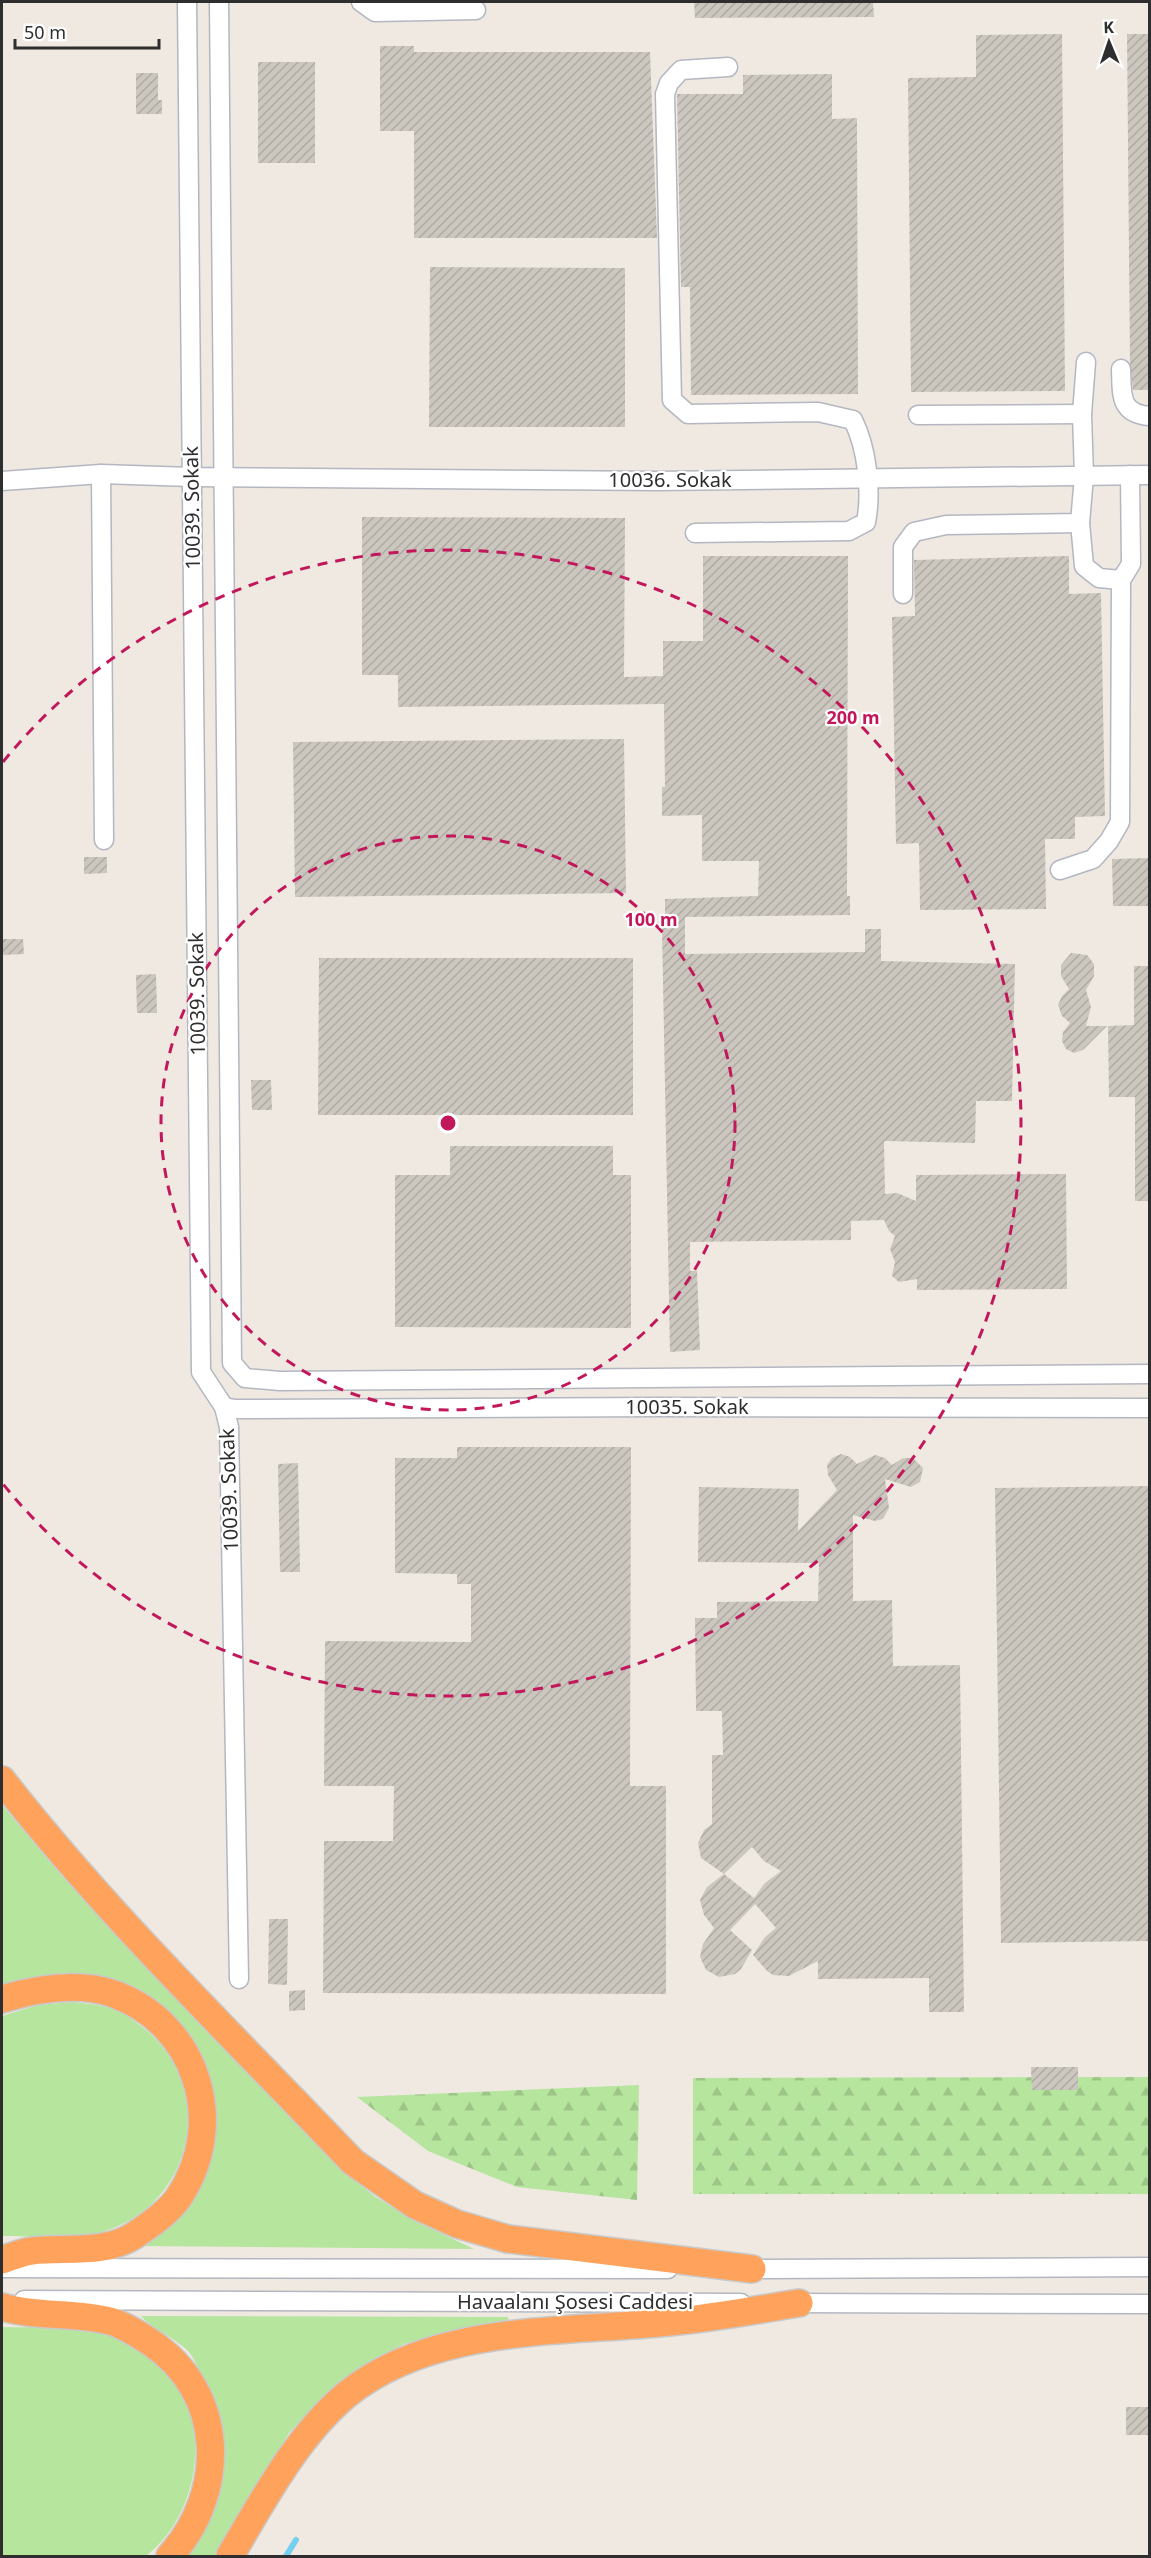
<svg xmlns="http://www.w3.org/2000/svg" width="1151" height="2558" font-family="'Noto Sans',sans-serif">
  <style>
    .grass { fill: #b6e59e }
    .forest { fill: url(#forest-firs) }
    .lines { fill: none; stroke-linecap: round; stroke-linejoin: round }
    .stream { stroke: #75cff0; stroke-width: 6 }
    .building { fill: url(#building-hatch); fill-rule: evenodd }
    .minor-casing { stroke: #b4b7c1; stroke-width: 21 }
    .highway-casing { stroke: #c9c9c9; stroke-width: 30 }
    .minor { stroke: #fff; stroke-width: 18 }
    .highway { stroke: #ffa35c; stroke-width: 27 }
    .ring { fill: none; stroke: #c2185b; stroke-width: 3; stroke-dasharray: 10 8 }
    .labels { text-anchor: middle; stroke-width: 4.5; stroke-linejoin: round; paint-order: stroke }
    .street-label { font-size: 20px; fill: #2e2e2e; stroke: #fff }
    .centre { fill: #c2185b; stroke: #fff; stroke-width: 3 }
    .ring-label { font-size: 18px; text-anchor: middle; font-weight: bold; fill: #c2185b; stroke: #fff; stroke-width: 4.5; stroke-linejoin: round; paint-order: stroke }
  </style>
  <defs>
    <pattern id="forest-firs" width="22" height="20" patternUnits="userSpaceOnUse" patternTransform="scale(1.5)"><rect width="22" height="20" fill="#b6e59e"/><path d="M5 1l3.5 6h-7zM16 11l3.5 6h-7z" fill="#9dc588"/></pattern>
    <pattern id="building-hatch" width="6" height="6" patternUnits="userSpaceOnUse" patternTransform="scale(1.5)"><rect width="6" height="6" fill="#cbc7bf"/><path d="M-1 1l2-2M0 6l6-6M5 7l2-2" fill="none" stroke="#afaba4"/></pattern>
  </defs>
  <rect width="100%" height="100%" fill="#efe9e1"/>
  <g class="grass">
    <polygon points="2,1805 60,1874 334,2162 374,2196 417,2222 474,2249 137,2246 214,2142 216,2114 212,2084 202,2055 178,2022 144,1995 2,1986"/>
    <path d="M73 2002C90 2004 107 2005 122 2013 129 2016 135 2022 141 2026 218 2085 196 2205 102 2232 73 2240 32 2236 2 2236V2016L38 2005Z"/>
    <path d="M141 2316 508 2317V2320L454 2330 404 2344 364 2365 322 2397 289 2433 214 2556H186C229 2505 236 2434 202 2376 198 2369 194 2358 189 2352 175 2337 154 2331 141 2316Z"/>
    <path d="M2 2327C42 2328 85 2324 124 2339 137 2344 151 2355 161 2365 166 2371 172 2376 177 2382 212 2436 195 2518 146 2556H2Z"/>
  </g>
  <g class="forest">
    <polygon points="1149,2077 1149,2194 693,2194 693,2078"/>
    <polygon points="639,2085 637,2200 517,2187 428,2151 357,2097"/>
  </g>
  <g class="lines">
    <polyline class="stream" points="286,2556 296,2540"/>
  </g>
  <g class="building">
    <polygon points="694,2 873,2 874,17 695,18"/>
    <polygon points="1062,34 1065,391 911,392 908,78 976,77 976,35"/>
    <polygon points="1127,34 1149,34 1149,390 1133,390 1130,362"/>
    <polygon points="380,46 414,46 414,52 650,52 657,238 414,238 414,131 380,131"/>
    <rect x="258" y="62" width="57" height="101"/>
    <polygon points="136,73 158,73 158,100 162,100 162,114 136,114"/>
    <polygon points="832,74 832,119 857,118 858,394 691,395 690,287 681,287 677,94 743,94 743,75"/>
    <polygon points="430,267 625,268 625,427 429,427"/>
    <polygon points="362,517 625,518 624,677 663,676 663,641 703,641 703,556 848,556 847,896 850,896 850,915 685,917 685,954 865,952 865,929 881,929 881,961 1015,964 1012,1101 976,1101 975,1143 884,1141 885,1194 897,1193 916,1201 916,1175 1066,1174 1067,1289 917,1290 917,1279 899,1282 892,1276 895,1262 890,1249 895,1236 889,1231 884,1220 851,1221 851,1240 690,1242 690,1271 697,1271 700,1350 670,1352 662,928 665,928 665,899 758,896 759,861 702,861 702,815 662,816 662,787 665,787 664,704 398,707 398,675 362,675"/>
    <polygon points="1069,556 1069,594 1101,593 1105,816 1075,817 1075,839 1045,839 1046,909 920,910 919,843 896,844 892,617 915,616 914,560"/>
    <polygon points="624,739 626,893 295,897 293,742"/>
    <polygon points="84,857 107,857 107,873 84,874"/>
    <polygon points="1149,858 1149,906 1113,906 1112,859"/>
    <polygon points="2,939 23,939 24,954 2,955"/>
    <polygon points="1071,953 1087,955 1094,964 1094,976 1086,990 1091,1007 1086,1026 1107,1026 1083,1050 1074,1053 1066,1049 1062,1041 1063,1032 1070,1023 1062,1016 1058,1005 1062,996 1069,989 1061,976 1061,965"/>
    <polygon points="319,958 633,958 633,1115 318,1115"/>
    <polygon points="1134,966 1149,966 1149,1201 1135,1201 1135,1097 1109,1097 1108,1026 1134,1025"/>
    <polygon points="156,974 157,1013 137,1013 136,975"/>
    <polygon points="251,1080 271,1080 272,1110 252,1110"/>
    <polygon points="450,1146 613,1146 613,1175 631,1175 631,1328 395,1327 395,1175 450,1175"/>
    <polygon points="457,1447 631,1447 630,1786 666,1786 666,1994 323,1993 324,1841 393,1841 394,1786 324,1786 325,1641 471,1642 471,1584 457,1584 457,1574 395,1573 395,1458 457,1458"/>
    <path d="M841 1454 850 1457 857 1464 875 1455 885 1458 892 1465 903 1458H913L923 1468 920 1482 911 1487 885 1479 889 1508 883 1519 875 1521 853 1515V1601L892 1600 893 1666 960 1665 964 2012H929V1978L818 1979V1961L789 1976 773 1975 767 1971 753 1955 765 1937 776 1928 755 1904 730 1930 752 1950 741 1969 735 1974 719 1977 706 1970 700 1957 703 1944 714 1928 704 1915 700 1900 707 1887 724 1874 701 1858 698 1843 704 1830 712 1824V1755H723L722 1711H696L695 1618H717V1602L818 1601 819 1563 698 1562 699 1487 799 1489 798 1531 837 1490 828 1475 827 1465 832 1458ZM752 1847 764 1861 781 1871 765 1883 754 1898 724 1874Z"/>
    <polygon points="298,1463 300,1572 280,1572 278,1464"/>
    <polygon points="1149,1486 1149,1941 1001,1943 995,1488"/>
    <polygon points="269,1919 288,1919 287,1985 268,1984"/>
    <polygon points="305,1990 305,2010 289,2011 289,1991"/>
    <polygon points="1031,2067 1078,2067 1078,2090 1032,2090"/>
    <rect x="1126" y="2407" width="23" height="28"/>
  </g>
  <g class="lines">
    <defs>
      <g id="minor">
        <polyline points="187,2 201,1372 224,1407 229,1427 239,1979"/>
        <polyline points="219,2 232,1363 245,1378 280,1381 1150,1374"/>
        <polyline points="361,2 375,12 476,10"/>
        <path d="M1121 369C1122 394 1119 414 1150 416"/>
        <polyline points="918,415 1082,414"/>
        <polyline points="101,474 104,840"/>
        <polyline points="2,481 101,474 191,477 656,481 1150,475"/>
        <polyline points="1080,523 1084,566 1099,578 1121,580 1131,564 1130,475"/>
        <path d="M695 533 849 531 866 522C872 491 867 448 853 420L818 412 688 414 672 400 665 94 669 83 681 70 728 67"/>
        <polyline points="903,594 903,547 914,532 946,525 1080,523 1084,476 1082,414 1086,362"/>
        <polyline points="1060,870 1093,859 1109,841 1120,822 1121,580"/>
        <polyline points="224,1407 235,1409 657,1407 1150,1408"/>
        <polyline points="2,2268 668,2269"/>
        <polyline points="740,2269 1150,2267"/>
        <polyline points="24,2300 741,2303"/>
        <polyline points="789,2303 1150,2304"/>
      </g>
      <g id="highway">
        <path d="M2 1780C108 1916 234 2037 353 2162L415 2205 457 2224 508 2239 752 2269"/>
        <path d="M2 1999C36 1989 78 1981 114 1994 197 2024 228 2123 179 2197 169 2212 150 2225 135 2235 104 2255 66 2247 32 2251 22 2252 11 2257 2 2260"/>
        <path d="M2 2307C37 2317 74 2312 110 2321 124 2325 138 2334 150 2342 226 2392 228 2492 170 2556"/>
        <path d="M230 2556C262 2502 297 2436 346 2395 433 2324 562 2333 669 2322 712 2318 756 2310 799 2303"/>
      </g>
    </defs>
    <use href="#minor" class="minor-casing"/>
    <use href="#highway" class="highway-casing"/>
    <use href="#minor" class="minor"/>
    <use href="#highway" class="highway"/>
  </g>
  <g class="ring">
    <circle cx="448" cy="1123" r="287"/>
    <path d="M3 762A573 573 0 1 1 3 1484"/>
  </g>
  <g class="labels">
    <g class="street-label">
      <text x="670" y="487">10036. Sokak</text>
      <text transform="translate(192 508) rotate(-91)" y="7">10039. Sokak</text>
      <text transform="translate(197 994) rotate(-91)" y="7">10039. Sokak</text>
      <text x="687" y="1414">10035. Sokak</text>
      <text transform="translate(229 1490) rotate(-92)" y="7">10039. Sokak</text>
      <text x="575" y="2309">Havaalanı Şosesi Caddesi</text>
    </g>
  </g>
  <circle cx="448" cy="1123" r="9" class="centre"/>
  <g class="ring-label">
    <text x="853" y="724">200 m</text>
    <text x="651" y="926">100 m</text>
  </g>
  <rect width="1151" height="2558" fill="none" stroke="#2e2e2e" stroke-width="6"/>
  <g transform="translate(1109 42) rotate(358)" stroke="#ffffff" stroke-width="4.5" paint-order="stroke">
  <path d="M0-4.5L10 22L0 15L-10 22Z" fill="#2e2e2e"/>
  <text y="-9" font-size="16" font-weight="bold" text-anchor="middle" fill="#2e2e2e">K</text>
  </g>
  <path d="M15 39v9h144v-9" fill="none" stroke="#2e2e2e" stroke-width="3"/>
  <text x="24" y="39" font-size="18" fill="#2e2e2e" stroke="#ffffff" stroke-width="4.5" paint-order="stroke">50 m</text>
</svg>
